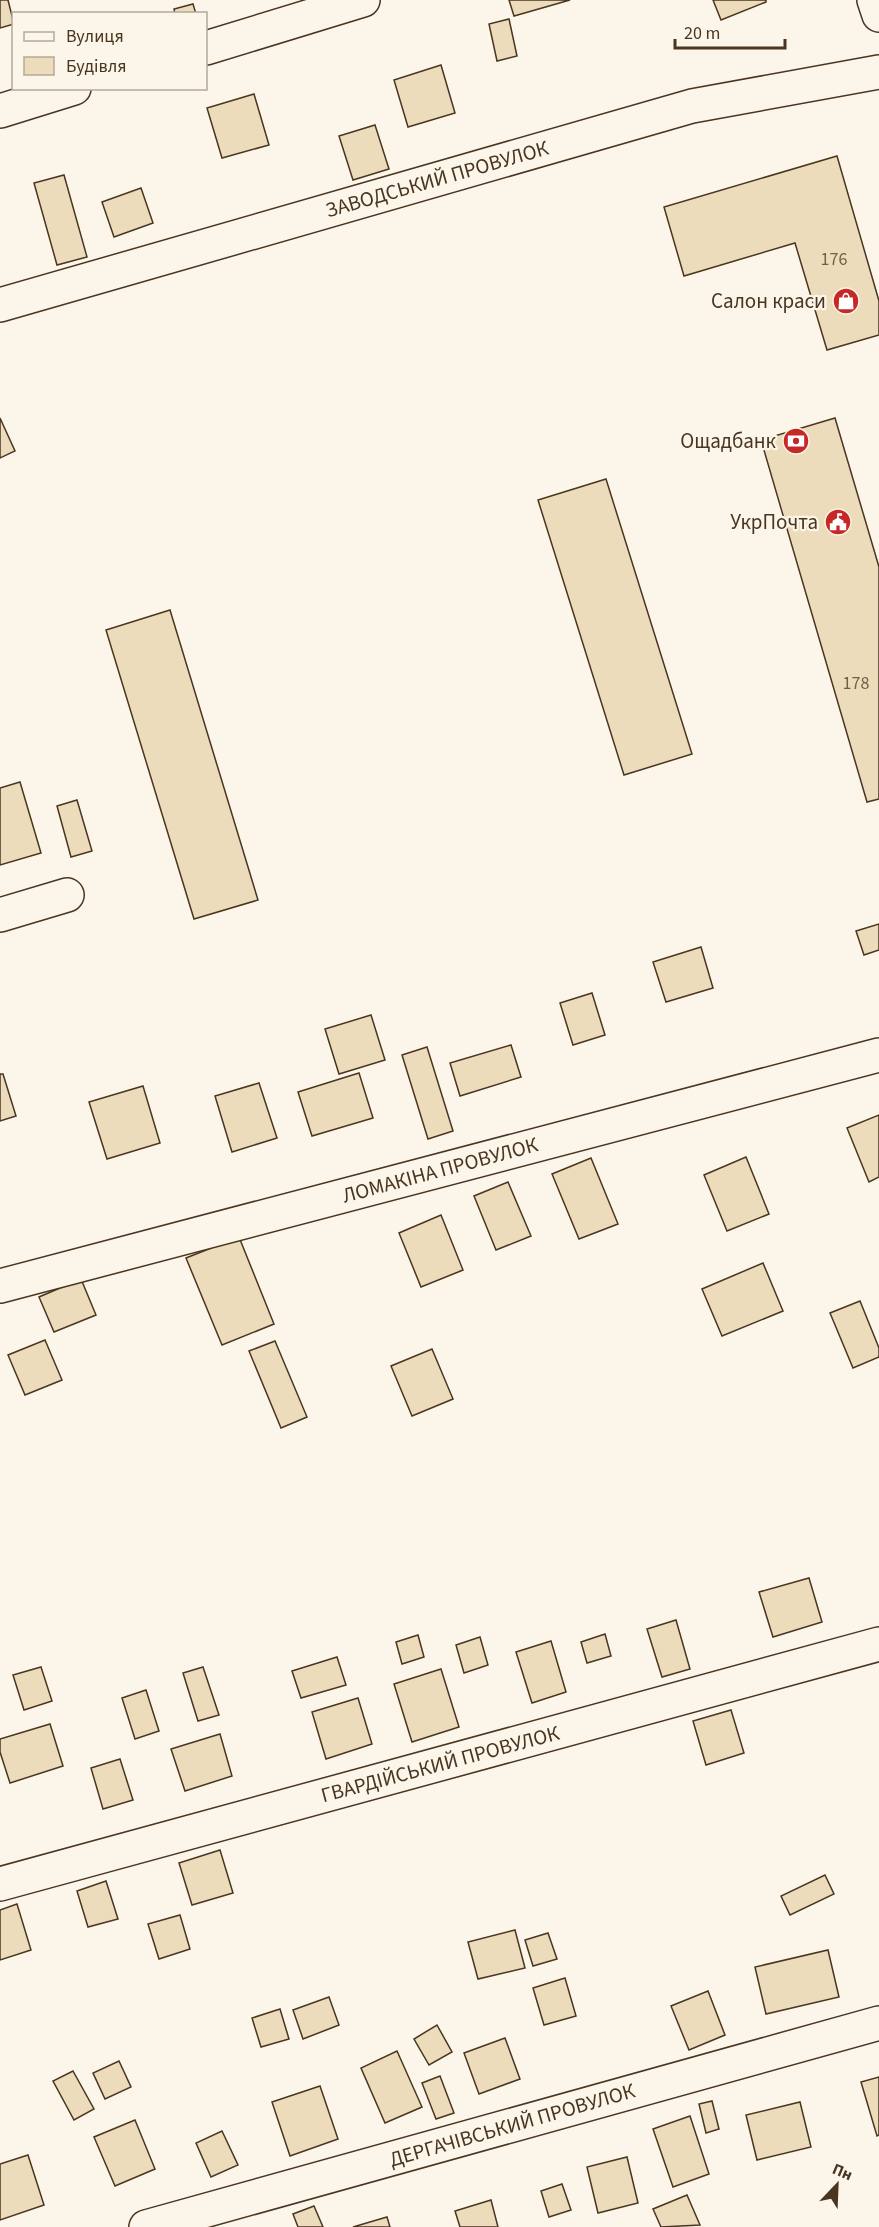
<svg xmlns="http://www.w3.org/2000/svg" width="879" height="2227" font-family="'Source Sans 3',sans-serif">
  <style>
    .building { fill: #ecdcbc; stroke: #4a3520; stroke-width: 1.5 }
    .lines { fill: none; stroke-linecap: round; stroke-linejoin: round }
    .minor-casing { stroke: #4a3520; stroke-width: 36 }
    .tertiary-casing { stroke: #4a3520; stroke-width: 36 }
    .secondary-casing { stroke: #4a3520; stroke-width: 36 }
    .minor { stroke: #fbf6e9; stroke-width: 33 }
    .tertiary { stroke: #fbf6e9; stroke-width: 33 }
    .secondary { stroke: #fbf6e9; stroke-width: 33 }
    .labels { text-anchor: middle; stroke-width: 4.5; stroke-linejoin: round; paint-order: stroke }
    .number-label { font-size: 18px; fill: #725f47 }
    .street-label { font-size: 21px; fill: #4a3520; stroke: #fbf6e9 }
    .poi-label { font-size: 21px; fill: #4a3520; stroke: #fbf6e9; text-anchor: end }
  </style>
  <rect width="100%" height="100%" fill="#fbf6e9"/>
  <g class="building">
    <polygon points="0,0 8,0 14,24 0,28"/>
    <polygon points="509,0 570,0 514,16"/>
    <polygon points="713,0 766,0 766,2 721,20"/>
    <polygon points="193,4 196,14 175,14 174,9"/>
    <polygon points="509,19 517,56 497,61 489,24"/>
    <polygon points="441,65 455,113 408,127 394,80"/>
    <polygon points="254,94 269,145 222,158 207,108"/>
    <polygon points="375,125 389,169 353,180 339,136"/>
    <polygon points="837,156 879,301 879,335 827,350 795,243 684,276 664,207"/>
    <polygon points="64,175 87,257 57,265 34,183"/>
    <polygon points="141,188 153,223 114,237 102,202"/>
    <polygon points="0,418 15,451 0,458"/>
    <polygon points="835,418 879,567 879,799 867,802 761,440"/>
    <polygon points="606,479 692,754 624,775 538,500"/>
    <polygon points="170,610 258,900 194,919 106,630"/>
    <polygon points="20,782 41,853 0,865 0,788"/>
    <polygon points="77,800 92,851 71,857 57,806"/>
    <polygon points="879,924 879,950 864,955 856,931"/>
    <polygon points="701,947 713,988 666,1002 653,962"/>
    <polygon points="592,993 605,1035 573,1045 560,1003"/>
    <polygon points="371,1015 385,1060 339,1074 325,1029"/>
    <polygon points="511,1045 521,1077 460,1096 450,1063"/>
    <polygon points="427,1047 453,1131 428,1139 402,1055"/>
    <polygon points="359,1073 373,1118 312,1136 298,1092"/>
    <polygon points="0,1074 3,1074 16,1116 0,1121"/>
    <polygon points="259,1083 277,1138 232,1152 215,1096"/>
    <polygon points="143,1086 160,1143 107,1159 89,1102"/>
    <polygon points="879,1115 879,1177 869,1182 847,1128"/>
    <polygon points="746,1157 769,1214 727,1231 704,1175"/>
    <polygon points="591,1158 618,1224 579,1239 552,1174"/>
    <polygon points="508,1182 531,1236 496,1250 474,1196"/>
    <polygon points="441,1215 463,1270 421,1287 399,1233"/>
    <polygon points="239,1237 274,1324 222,1345 186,1258"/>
    <polygon points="763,1263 783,1311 722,1336 702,1289"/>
    <polygon points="81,1279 96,1315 54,1332 39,1297"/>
    <polygon points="860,1301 879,1348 879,1357 853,1368 830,1313"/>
    <polygon points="45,1340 62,1380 25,1395 8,1355"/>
    <polygon points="275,1341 307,1417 281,1428 249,1351"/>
    <polygon points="432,1349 453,1399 412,1416 391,1366"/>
    <polygon points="809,1578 822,1622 773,1637 759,1592"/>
    <polygon points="676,1620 690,1669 662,1677 647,1629"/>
    <polygon points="605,1634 611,1656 587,1663 581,1642"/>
    <polygon points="418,1635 424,1657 402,1664 396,1642"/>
    <polygon points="480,1637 488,1665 464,1673 456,1645"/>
    <polygon points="551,1641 566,1692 532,1703 516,1652"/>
    <polygon points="337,1657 346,1685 301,1698 292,1671"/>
    <polygon points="41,1667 52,1701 24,1710 13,1675"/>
    <polygon points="203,1667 219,1715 198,1721 183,1673"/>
    <polygon points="441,1669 459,1727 412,1742 394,1684"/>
    <polygon points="146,1690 159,1731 135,1739 122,1698"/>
    <polygon points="358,1698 372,1744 326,1759 312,1712"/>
    <polygon points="731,1710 744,1753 706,1765 693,1721"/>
    <polygon points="50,1724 63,1766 10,1783 0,1752 0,1739"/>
    <polygon points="220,1734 232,1776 185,1791 171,1749"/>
    <polygon points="120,1759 133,1800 103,1809 91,1768"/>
    <polygon points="220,1850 233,1893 192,1905 179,1863"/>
    <polygon points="825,1875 834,1894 790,1915 781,1896"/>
    <polygon points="106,1881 118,1919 88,1927 77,1891"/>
    <polygon points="17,1904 31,1950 0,1960 0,1910"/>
    <polygon points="180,1915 190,1949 159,1959 148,1924"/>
    <polygon points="515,1930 525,1968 478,1979 468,1942"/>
    <polygon points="548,1933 557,1959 533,1966 525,1940"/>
    <polygon points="828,1950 839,1997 766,2014 755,1967"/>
    <polygon points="565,1978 576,2016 544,2025 533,1988"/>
    <polygon points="708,1991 725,2035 689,2050 671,2006"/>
    <polygon points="329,1997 339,2025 303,2039 293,2010"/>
    <polygon points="280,2009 289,2039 261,2047 252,2018"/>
    <polygon points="437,2025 452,2052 429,2065 414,2039"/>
    <polygon points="505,2038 520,2079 479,2094 464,2053"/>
    <polygon points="397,2051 422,2107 385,2123 361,2068"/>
    <polygon points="119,2061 131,2087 105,2099 93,2073"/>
    <polygon points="73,2071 94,2109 74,2120 53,2081"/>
    <polygon points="440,2076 454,2113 436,2119 422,2083"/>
    <polygon points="879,2077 879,2135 877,2136 861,2082"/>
    <polygon points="320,2086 338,2139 290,2156 272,2102"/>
    <polygon points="712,2101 719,2129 706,2133 699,2104"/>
    <polygon points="800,2102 811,2147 757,2160 746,2115"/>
    <polygon points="690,2116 709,2174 673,2187 653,2129"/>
    <polygon points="135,2120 155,2169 115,2186 94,2137"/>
    <polygon points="222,2131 238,2165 211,2177 196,2143"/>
    <polygon points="28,2155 44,2205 0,2220 0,2164"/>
    <polygon points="627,2157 638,2203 598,2213 587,2167"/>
    <polygon points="562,2184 571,2210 549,2217 541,2191"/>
    <polygon points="687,2195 700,2225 661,2227 653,2209"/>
    <polygon points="491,2200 498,2227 460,2227 455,2211"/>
    <polygon points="314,2206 323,2227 298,2227 293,2214"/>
    <polygon points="387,2217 390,2227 353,2227"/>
  </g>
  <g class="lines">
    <defs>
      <g id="minor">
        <polyline points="0,305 692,106 879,72"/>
        <polyline points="0,915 67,895"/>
        <polyline points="0,1286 879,1055"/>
        <polyline points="0,1884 879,1644"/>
        <polyline points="146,2227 879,2023"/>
      </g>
      <g id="tertiary">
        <polyline points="206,48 363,0"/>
        <polyline points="0,111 74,88"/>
      </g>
      <polyline id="secondary" points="874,0 879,15"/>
    </defs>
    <use href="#minor" class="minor-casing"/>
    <use href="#tertiary" class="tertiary-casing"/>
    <use href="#secondary" class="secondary-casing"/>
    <use href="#minor" class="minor"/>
    <use href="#tertiary" class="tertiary"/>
    <use href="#secondary" class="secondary"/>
  </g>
  <defs>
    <symbol id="shop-disc" viewBox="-11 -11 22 22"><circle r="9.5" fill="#c62828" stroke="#fbf6e9"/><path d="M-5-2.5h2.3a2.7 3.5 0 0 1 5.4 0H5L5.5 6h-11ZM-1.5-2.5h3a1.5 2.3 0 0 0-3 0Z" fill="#fff"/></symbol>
    <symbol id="bank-disc" viewBox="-11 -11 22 22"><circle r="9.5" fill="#c62828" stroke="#fbf6e9"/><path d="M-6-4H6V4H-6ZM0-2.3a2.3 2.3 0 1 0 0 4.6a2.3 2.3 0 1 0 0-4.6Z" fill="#fff"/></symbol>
    <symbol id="civic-disc" viewBox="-11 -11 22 22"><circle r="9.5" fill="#c62828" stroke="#fbf6e9"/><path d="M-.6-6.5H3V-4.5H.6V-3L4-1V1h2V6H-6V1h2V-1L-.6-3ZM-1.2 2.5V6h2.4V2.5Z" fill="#fff"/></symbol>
  </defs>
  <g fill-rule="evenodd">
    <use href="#shop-disc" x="831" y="286" width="30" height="30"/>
    <use href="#bank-disc" x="781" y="426" width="30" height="30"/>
    <use href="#civic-disc" x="823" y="507" width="30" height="30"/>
  </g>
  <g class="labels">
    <g class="number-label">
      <text x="834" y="265">176</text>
      <text x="856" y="689">178</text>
    </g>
    <g class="street-label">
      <text transform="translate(437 179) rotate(-16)" y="7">ЗАВОДСЬКИЙ ПРОВУЛОК</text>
      <text transform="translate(440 1170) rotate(-15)" y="7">ЛОМАКІНА ПРОВУЛОК</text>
      <text transform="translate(440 1764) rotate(-15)" y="7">ГВАРДІЙСЬКИЙ ПРОВУЛОК</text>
      <text transform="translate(512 2125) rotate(-16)" y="7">ДЕРГАЧІВСЬКИЙ ПРОВУЛОК</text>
    </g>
    <g class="poi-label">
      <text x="826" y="308">Салон краси</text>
      <text x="776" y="448">Ощадбанк</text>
      <text x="818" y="529">УкрПочта</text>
    </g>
  </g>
  <rect x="12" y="12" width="195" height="78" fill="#fbf6e9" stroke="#b4a999" stroke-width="1.5"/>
  <rect x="24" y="32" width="30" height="9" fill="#fbf6e9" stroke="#b4a999" stroke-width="1.5"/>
  <text x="66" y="42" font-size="18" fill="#4a3520">Вулиця</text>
  <rect x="24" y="57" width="30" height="18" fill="#ecdcbc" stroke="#b4a999" stroke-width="1.5"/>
  <text x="66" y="72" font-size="18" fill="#4a3520">Будівля</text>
  <g transform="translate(837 2185) rotate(23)" stroke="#fbf6e9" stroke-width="4.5" paint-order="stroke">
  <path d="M0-4.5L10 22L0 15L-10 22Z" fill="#4a3520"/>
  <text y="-9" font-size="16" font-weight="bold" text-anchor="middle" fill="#4a3520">Пн</text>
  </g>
  <path d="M675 39v9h110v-9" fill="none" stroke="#4a3520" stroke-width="3"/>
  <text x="684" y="39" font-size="18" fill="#4a3520" stroke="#fbf6e9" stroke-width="4.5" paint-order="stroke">20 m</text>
</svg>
